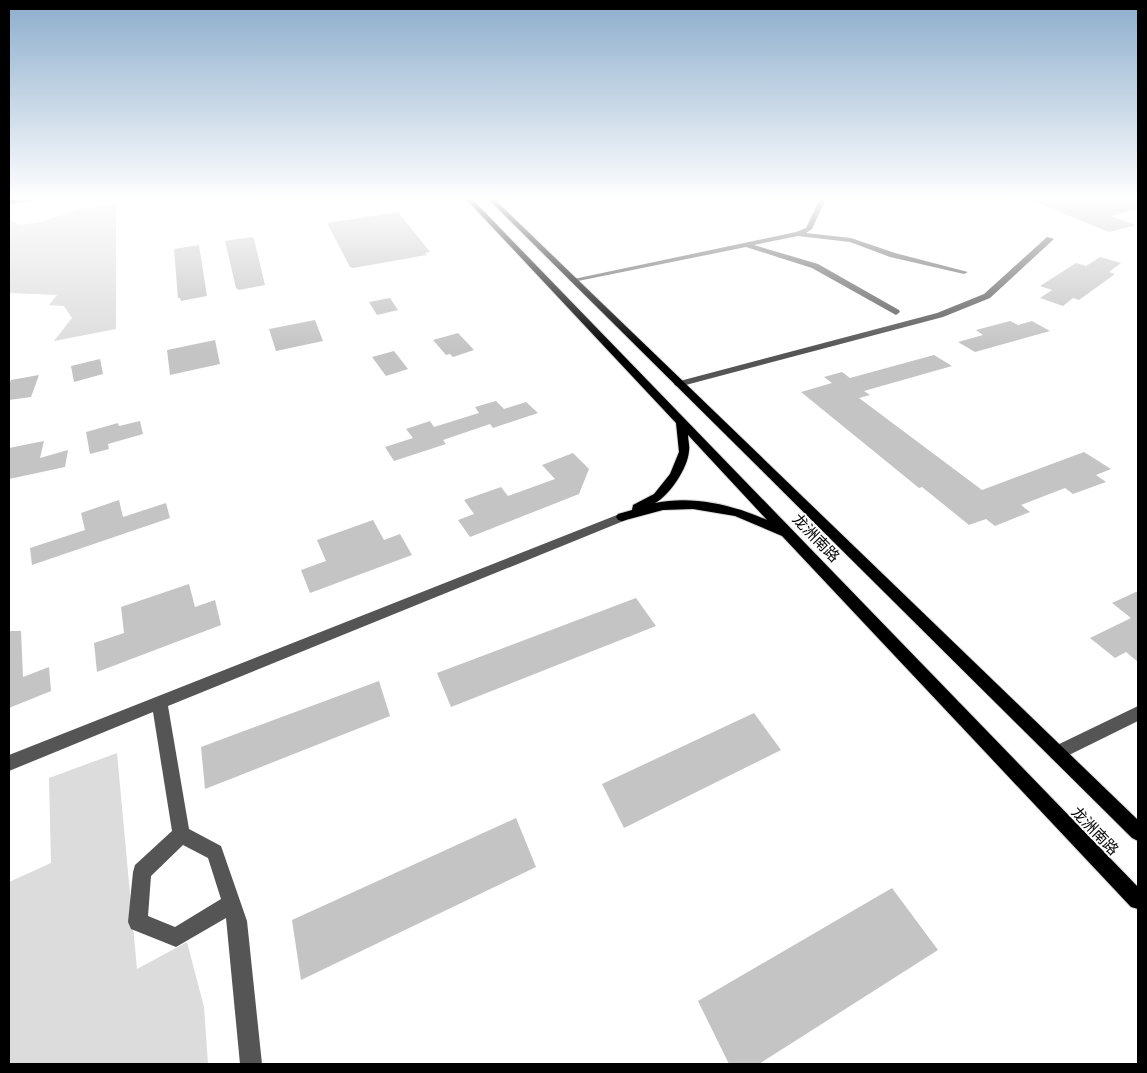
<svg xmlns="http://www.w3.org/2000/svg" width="1147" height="1073" font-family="Manrope,'Noto Sans SC',sans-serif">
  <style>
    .green { fill: #dcdcdc }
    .building { fill: #c4c4c4 }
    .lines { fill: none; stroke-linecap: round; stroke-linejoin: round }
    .major-casing { stroke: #dbdbdb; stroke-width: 2 }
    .highway-casing { stroke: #dbdbdb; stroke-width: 2 }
    .minor { fill: #555; fill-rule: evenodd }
    .major { fill: #000; fill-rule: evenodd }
    .highway { fill: #000; fill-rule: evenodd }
    .labels { text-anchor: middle; stroke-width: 4; stroke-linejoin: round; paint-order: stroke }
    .street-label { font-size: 15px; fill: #000; stroke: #fff }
  </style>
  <rect width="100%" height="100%" fill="#fff"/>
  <g class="green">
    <polygon points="116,204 116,329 54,341 72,318 64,306 49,305 57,295 9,293 9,219 20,225 45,221 78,209"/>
    <polygon points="117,753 137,969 187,942 204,1007 208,1064 9,1064 9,882 51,863 49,778"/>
  </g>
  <g class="building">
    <polygon points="1026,198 1138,198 1138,209 1110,216 1136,225 1109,232"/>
    <polygon points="398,212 430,252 425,253 427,255 353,268 350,267 327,223"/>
    <polygon points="252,237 254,239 265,285 239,290 236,288 225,241"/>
    <polygon points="199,245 207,296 181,301 180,298 178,298 174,249"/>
    <polygon points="1100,257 1121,263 1109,272 1115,274 1079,300 1073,298 1063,306 1040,298 1052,290 1040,286 1076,263 1086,266"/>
    <polygon points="390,298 398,310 377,315 369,302"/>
    <polygon points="315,320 323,341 276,351 269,329"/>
    <polygon points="1010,321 1018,325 1032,321 1050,331 975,352 958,342 983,335 976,330"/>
    <polygon points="458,333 474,350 453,357 450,354 446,355 433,340"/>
    <polygon points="215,340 220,364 170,375 167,350"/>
    <polygon points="394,351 408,369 386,376 372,357"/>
    <polygon points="934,355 952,366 864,391 870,395 859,398 982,490 1084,452 1111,469 1096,475 1106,482 1073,494 1065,488 1021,505 1030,512 995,526 986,519 969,525 922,487 919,488 801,392 832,383 824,377 842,372 850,378"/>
    <polygon points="100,359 103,374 74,382 71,366"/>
    <polygon points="39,375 31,397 9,400 9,385 11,380"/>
    <polygon points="496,401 504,409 526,402 538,413 493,428 490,424 443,440 446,444 394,461 385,447 413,438 406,429 430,421 434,427 479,413 475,407"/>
    <polygon points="140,421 143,434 108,444 109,449 90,454 86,432 118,423 119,426"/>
    <polygon points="44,441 40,458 68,450 65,467 9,479 9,448"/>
    <polygon points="573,453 589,469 579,494 470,537 458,520 474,514 464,500 501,487 508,496 555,479 542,465"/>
    <polygon points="119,500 123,517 166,503 170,518 32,565 30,548 85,530 81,513"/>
    <polygon points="373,520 384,540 400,534 412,555 310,593 301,570 326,561 317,540"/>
    <polygon points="189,584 195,607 215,600 221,625 97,672 94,643 124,633 121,607"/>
    <polygon points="1138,591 1138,662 1126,652 1115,658 1090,638 1131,618 1112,603"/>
    <polygon points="636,598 656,626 451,707 437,673"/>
    <polygon points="9,631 21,631 23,677 49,667 51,691 9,708"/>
    <polygon points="379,681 390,716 205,789 201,747"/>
    <polygon points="754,713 781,750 624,828 602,784"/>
    <polygon points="516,818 536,867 301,980 292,920"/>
    <polygon points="892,888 938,950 759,1064 729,1064 698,1001"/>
  </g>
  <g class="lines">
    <defs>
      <g id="major">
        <path d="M466 199H472L1138 887V909L1131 907 782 536 735 516 693 509 663 510 622 521 618 520 616 517 618 514 632 510 633 505 654 494 670 474 679 452 676 423ZM688 435 767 520C733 505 693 495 655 503 669 496 688 468 689 451 690 446 688 440 688 435Z"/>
        <polygon points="488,199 494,199 1138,820 1138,841 1132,838"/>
      </g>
      <polygon id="highway" points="18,199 36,199 32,201 9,204 9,200"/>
    </defs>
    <use href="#major" class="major-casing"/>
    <use href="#highway" class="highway-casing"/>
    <g class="minor">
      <polygon points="820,199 826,199 812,229 806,233 851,238 895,253 968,272 964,274 890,257 850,242 798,236 754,245 818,264 899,310 900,312 896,315 812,268 746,247 573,282 569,280 796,232 806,228"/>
      <polygon points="1047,237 1054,239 990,298 943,317 682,386 676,386 674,384 676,382 937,313 984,294"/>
      <path d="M622 513 626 514 628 517 626 520 168 706 189 829 221 846 247 921 262 1064H240L226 918 176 947 131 929 128 922 133 872 135 865 172 831 153 712 9 771V755ZM183 845 208 858 221 899 175 927 148 916 151 876Z"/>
      <polygon points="1138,706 1138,721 1063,758 1057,761 1051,758 1049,753 1051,748"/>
    </g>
    <use href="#major" class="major"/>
    <use href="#highway" class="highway"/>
  </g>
  <linearGradient id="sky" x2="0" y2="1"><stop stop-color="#8cadcc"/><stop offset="0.57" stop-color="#fff"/><stop offset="1" stop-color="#fff" stop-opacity="0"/></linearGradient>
  <rect width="1147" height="349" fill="url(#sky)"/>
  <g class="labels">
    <g class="street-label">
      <text transform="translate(816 538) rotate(46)" y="5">龙洲南路</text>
      <text transform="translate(1095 831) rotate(46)" y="5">龙洲南路</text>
    </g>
  </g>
  <rect width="1147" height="1073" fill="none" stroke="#000000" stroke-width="20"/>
</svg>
